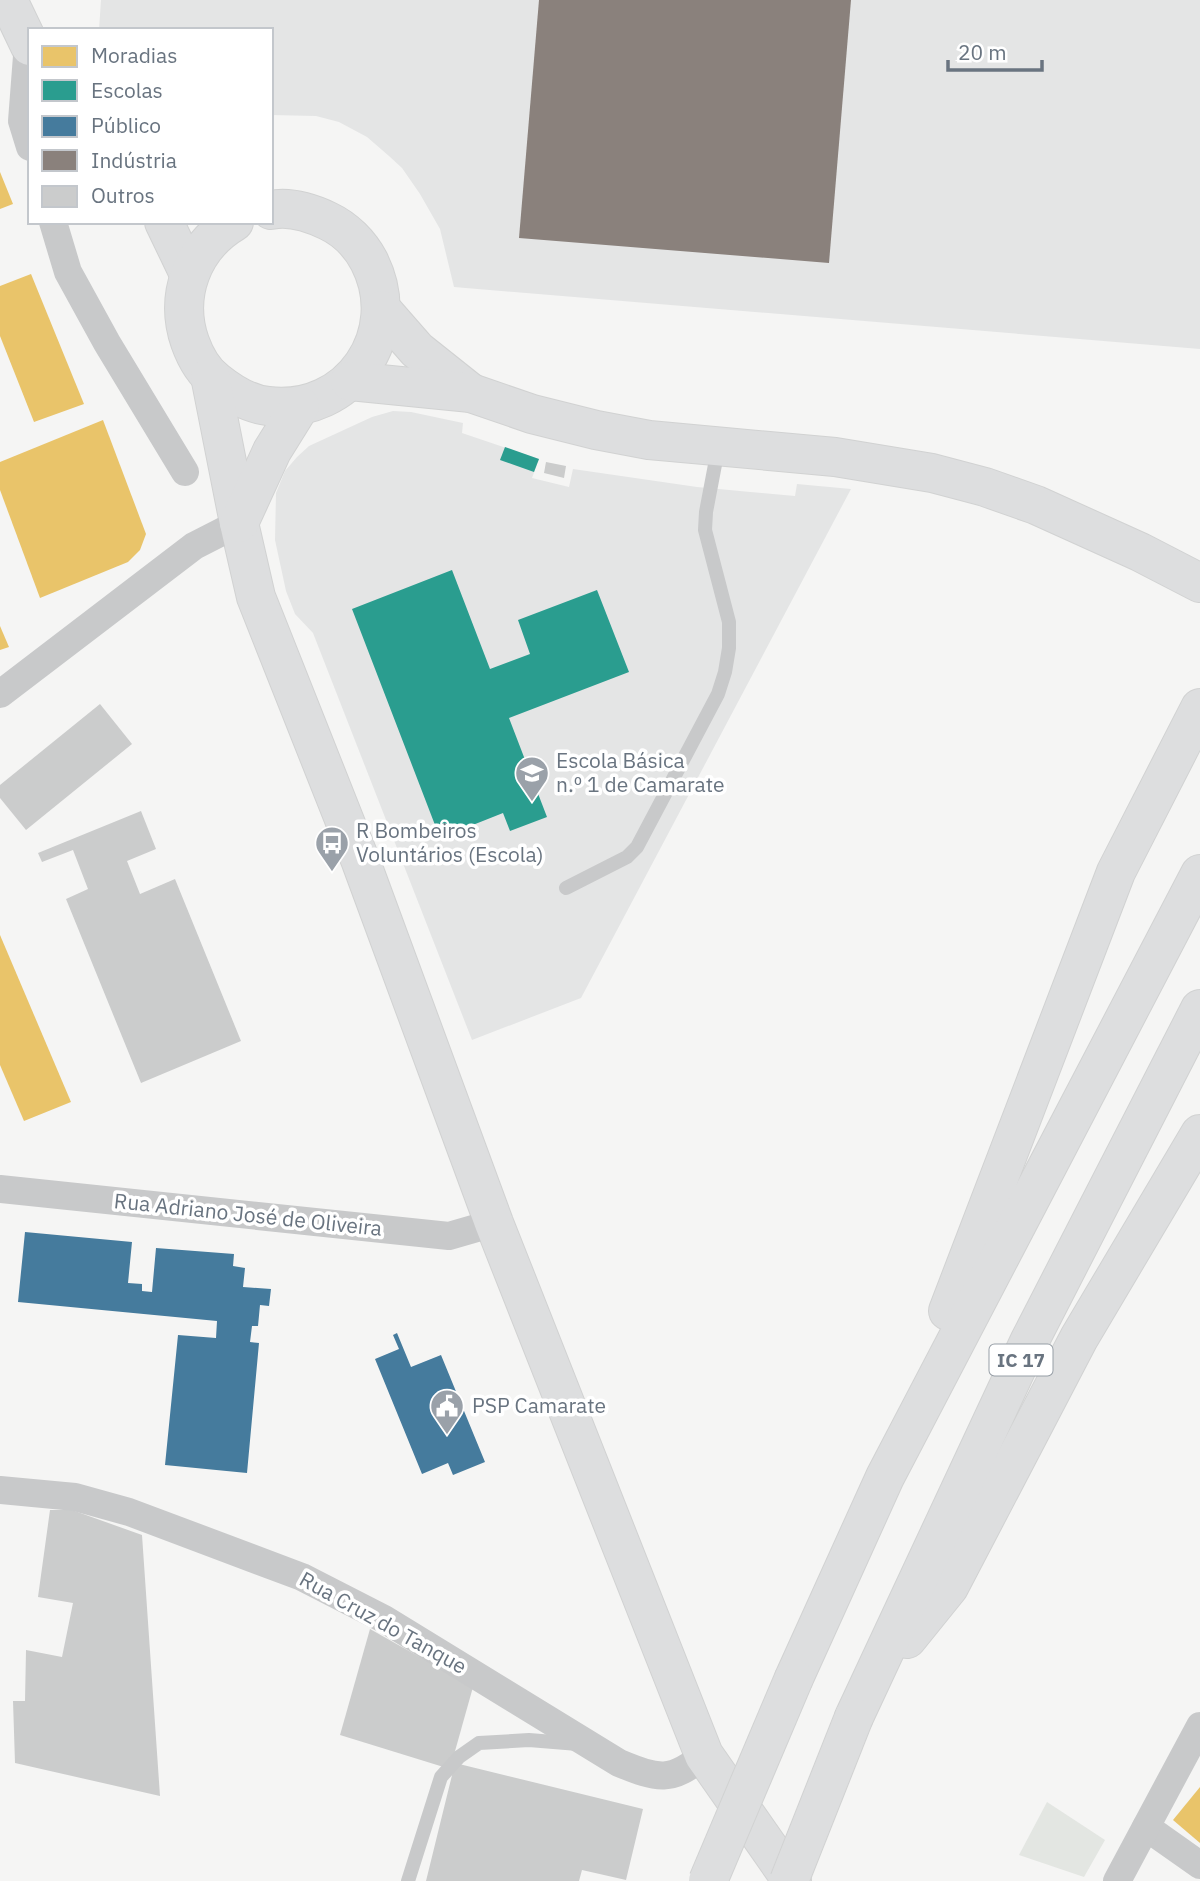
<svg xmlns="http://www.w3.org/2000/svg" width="1200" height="1881" font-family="'IBM Plex Sans',sans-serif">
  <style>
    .built { fill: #e4e5e5 }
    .green { fill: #e3e6e2 }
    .homes { fill: #e9c46a }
    .schools { fill: #2a9d8f }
    .public { fill: #457b9d }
    .industry { fill: #8a817c }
    .building { fill: #cbcccc }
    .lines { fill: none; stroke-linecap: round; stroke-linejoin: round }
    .secondary-casing { stroke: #d1d2d2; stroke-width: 40 }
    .highway-casing { stroke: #d1d2d2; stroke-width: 40 }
    .lane { stroke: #c8c9ca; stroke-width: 14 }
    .street { stroke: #c8c9ca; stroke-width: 28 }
    .secondary { stroke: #dddedf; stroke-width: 38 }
    .highway { stroke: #dddedf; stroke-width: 38 }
    .highway-bridge-casing { stroke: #d1d2d2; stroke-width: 40; stroke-linecap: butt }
    .highway-bridge { stroke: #dddedf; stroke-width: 38 }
    .labels { text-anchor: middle; stroke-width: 7; stroke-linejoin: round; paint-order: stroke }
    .shield { fill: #fff; stroke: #969ea6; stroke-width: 2 }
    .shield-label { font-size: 19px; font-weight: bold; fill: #697480 }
    .poi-label { font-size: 21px; fill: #697480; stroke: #fff; text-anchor: start }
    .street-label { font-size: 21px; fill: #697480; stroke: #fff }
  </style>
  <rect width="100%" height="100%" fill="#f5f5f4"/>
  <g class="built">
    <polygon points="101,0 1200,0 1200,349 454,287 440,229 420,194 402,168 389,156 367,137 339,122 316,116 271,115 271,30 99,30"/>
    <polygon points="393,411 411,412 463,423 462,433 539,459 532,478 569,487 573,469 697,487 795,496 797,484 851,489 581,998 472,1040 313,633 295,614 286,591 275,540 276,493 285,471 297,457 309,446 372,417"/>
  </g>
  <polygon class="green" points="1047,1802 1105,1840 1084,1877 1019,1855"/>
  <g class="homes">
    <polygon points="0,172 13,204 0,209"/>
    <polygon points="31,274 84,404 34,422 0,336 0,286"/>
    <polygon points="103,420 146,534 140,550 128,562 40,598 0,490 0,462"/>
    <polygon points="0,626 9,647 0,650"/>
    <polygon points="0,935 71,1102 24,1121 0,1065"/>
    <polygon points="1200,1787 1200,1843 1173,1820"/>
  </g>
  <g class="schools">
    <polygon points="505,447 539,459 534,472 500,460"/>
    <polygon points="452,570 490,669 530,654 518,620 597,590 629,672 509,718 547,817 510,831 503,813 440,838 352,609"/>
  </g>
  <g class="public">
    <polygon points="25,1232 132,1242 128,1283 142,1284 142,1291 152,1292 156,1248 234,1254 233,1266 245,1268 243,1287 271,1289 269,1306 260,1305 258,1326 252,1326 250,1342 259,1343 247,1473 165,1465 178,1335 216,1338 217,1321 18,1302"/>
    <polygon points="397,1333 411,1367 441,1355 485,1462 453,1475 448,1463 422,1474 375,1359 399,1349 393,1335"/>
  </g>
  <polygon class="industry" points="539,0 851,0 829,263 519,238"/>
  <g class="building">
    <polygon points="546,462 566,466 564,478 544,473"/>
    <polygon points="100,704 132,744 26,830 0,798 0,785"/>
    <polygon points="141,811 156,849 127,861 140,894 175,879 241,1041 141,1083 66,899 88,889 73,850 42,862 38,853"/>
    <polygon points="50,1510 72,1510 142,1535 160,1796 15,1763 13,1701 25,1701 26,1650 62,1657 73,1603 38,1597"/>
    <polygon points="370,1629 473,1687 450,1769 340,1735"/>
    <polygon points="455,1763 643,1809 626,1880 582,1870 579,1881 426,1881"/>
  </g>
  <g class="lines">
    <g class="secondary-casing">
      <g id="secondary">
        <polyline points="8,0 30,46"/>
        <polyline points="164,222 189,274"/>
        <path d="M 234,222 C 192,247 174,296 190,342 C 195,356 204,372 216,381 C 231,393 248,404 268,406 C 350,416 406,333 369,261 C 360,244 345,229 328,221 C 311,213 290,206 271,210"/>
        <polyline points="382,310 417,350 471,393"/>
        <polyline points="210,376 239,523 256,597 361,862 494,1223 704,1755 792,1881"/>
        <polyline points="350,381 471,393 532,414 596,430 649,440 835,457 932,473 985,487 1036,505 1140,552 1200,583"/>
        <polyline points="239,523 272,451 300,406"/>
      </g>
    </g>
    <g class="highway-casing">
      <g id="highway">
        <polyline points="948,1311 1116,872 1200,708"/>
        <polyline points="907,1639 949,1587 1079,1338 1200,1134"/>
        <polyline points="794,1678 885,1477 1200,874"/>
        <polyline points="854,1717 1029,1342 1200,1009"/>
      </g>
    </g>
    <g class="lane">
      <polyline points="566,888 627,857 637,847 718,694 725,672 729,648 729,622 705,530 706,512 718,449"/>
      <polyline points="408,1881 441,1777 459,1757 479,1743 529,1740 578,1744"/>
    </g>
    <g class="street">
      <polyline points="28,43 22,121 30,147"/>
      <polyline points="53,222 68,272 107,343 185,472"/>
      <polyline points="0,694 194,546 239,523"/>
      <polyline points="0,1189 449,1236 494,1223"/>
      <path d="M 0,1490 L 75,1497 L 129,1512 L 302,1577 L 384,1619 L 619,1763 C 658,1779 671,1783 704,1755"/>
      <polyline points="1146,1827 1200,1865"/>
      <polyline points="1117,1881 1200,1726"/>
    </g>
    <use href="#secondary" class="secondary"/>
    <use href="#highway" class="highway"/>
    <g class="highway-bridge-casing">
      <g id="highway-bridge">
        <polyline points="708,1881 794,1678"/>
        <polyline points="789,1881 854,1717"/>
      </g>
    </g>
    <use href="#highway-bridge" class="highway-bridge"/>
  </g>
  <defs>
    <g id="school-pin" transform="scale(1.75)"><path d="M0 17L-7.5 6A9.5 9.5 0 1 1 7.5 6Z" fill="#9aa1a9" stroke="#fff"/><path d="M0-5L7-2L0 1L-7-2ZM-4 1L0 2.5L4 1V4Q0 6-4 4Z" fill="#fff"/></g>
    <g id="bus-pin" transform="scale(1.75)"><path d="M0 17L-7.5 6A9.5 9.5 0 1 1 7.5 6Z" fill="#9aa1a9" stroke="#fff"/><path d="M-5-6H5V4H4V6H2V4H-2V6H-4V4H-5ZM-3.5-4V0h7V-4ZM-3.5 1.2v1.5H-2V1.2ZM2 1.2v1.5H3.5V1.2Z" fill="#fff"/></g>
    <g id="civic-pin" transform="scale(1.75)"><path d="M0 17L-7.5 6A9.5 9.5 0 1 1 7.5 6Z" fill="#9aa1a9" stroke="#fff"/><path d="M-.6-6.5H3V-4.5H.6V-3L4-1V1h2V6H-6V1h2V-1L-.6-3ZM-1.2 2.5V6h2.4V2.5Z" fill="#fff"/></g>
  </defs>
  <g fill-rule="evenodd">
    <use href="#school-pin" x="532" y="773"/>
    <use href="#bus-pin" x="332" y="843"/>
    <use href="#civic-pin" x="447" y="1406"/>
  </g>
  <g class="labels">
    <rect class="shield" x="989.5" y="1344.5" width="63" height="31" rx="5"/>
    <g class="shield-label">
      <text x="1021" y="1367">IC 17</text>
    </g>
    <g class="poi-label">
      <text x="556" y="768">Escola Básica<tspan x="556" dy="24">n.º 1 de Camarate</tspan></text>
      <text x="356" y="838">R Bombeiros<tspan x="356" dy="24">Voluntários (Escola)</tspan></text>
      <text x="472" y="1413">PSP Camarate</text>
    </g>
    <g class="street-label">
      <text transform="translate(248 1215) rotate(6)" y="7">Rua Adriano José de Oliveira</text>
      <text transform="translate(383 1623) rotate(29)" y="7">Rua Cruz do Tanque</text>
    </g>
  </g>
  <rect x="28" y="28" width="245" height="196" fill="#ffffff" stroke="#c3c7cc" stroke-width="2"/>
  <rect x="42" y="46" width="35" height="21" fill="#e9c46a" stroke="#c3c7cc" stroke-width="2"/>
  <text x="91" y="63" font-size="21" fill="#697480">Moradias</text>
  <rect x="42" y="80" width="35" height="21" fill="#2a9d8f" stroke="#c3c7cc" stroke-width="2"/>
  <text x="91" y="98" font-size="21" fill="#697480">Escolas</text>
  <rect x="42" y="116" width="35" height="21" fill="#457b9d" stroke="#c3c7cc" stroke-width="2"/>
  <text x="91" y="133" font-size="21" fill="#697480">Público</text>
  <rect x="42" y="150" width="35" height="21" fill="#8a817c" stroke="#c3c7cc" stroke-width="2"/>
  <text x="91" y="168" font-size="21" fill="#697480">Indústria</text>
  <rect x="42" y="186" width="35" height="21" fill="#cbcccc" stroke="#c3c7cc" stroke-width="2"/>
  <text x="91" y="203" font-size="21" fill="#697480">Outros</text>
  <path d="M948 60v10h94v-10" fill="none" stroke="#697480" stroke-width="3.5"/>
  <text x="958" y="60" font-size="21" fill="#697480" stroke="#ffffff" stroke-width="5" paint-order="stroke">20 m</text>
</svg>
